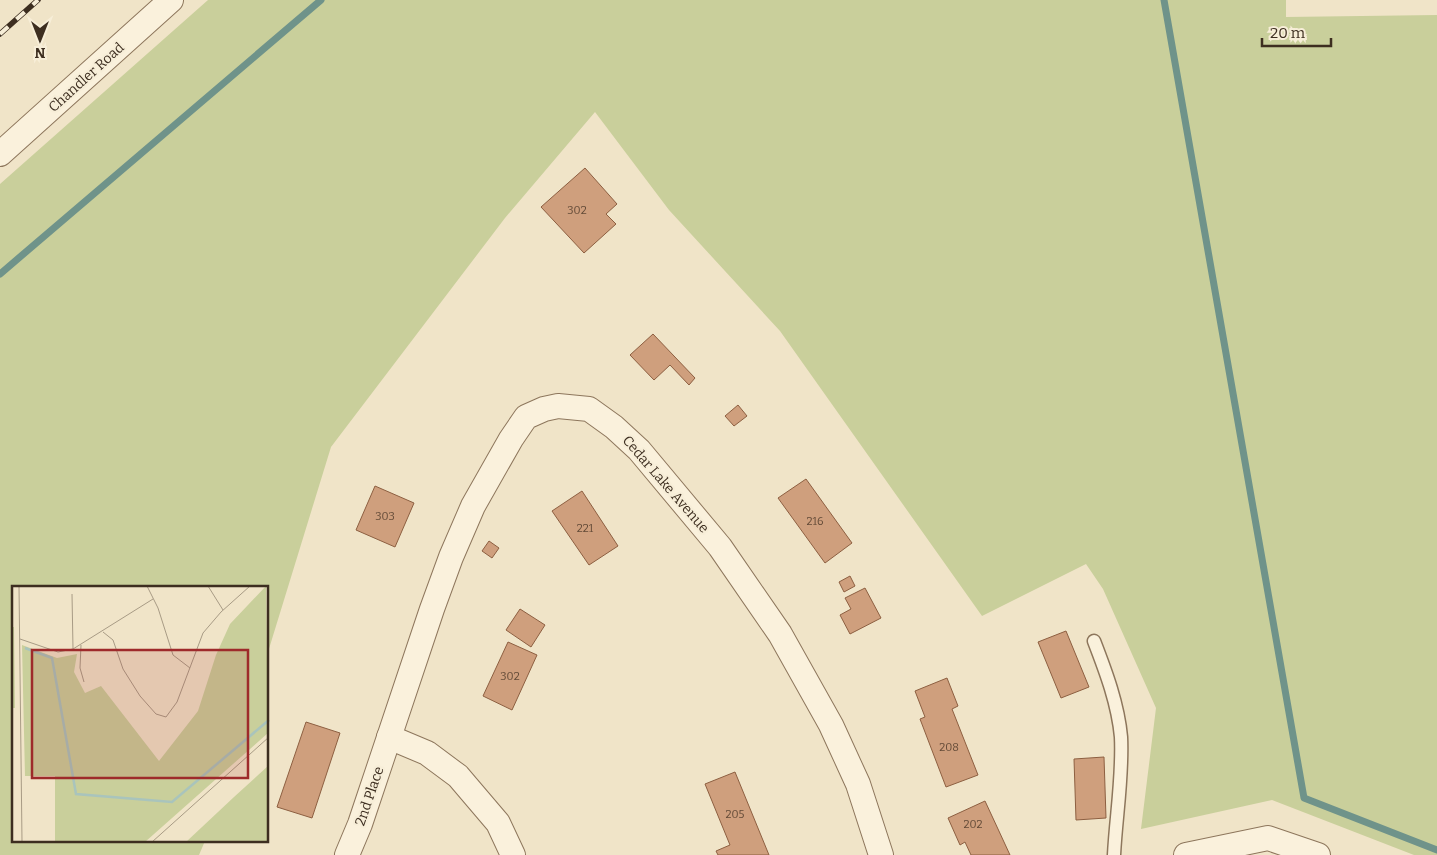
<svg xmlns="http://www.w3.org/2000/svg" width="1437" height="855" font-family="Bitter,serif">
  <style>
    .green { fill: #c9cf9b }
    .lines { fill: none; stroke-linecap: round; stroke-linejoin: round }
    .stream { stroke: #6f938a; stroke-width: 7 }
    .building { fill: #cf9f7d; stroke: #8d5f41 }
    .service-casing { stroke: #8d765c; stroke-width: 15 }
    .minor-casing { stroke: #8d765c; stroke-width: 26 }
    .service { stroke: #faf1dc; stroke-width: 12 }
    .minor { stroke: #faf1dc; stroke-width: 24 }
    .rail-casing { stroke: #3d2e20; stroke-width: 5.5 }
    .rail { stroke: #f7eed8; stroke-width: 4; stroke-dasharray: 11; stroke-linecap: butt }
    .labels { text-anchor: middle; stroke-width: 4.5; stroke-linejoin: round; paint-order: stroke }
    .number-label { font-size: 11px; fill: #624a37 }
    .street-label { font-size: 14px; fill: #3d2e20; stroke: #f7eed8 }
    .inset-river { fill: none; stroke: #a9c4bc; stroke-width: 2.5 }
    .inset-road { fill: none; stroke: #a89b85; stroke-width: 1 }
    .view { fill: #9e2a2b; fill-opacity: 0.15; stroke: #9e2a2b; stroke-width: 2.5 }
    .inset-edge { fill: none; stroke: #3d2e20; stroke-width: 2.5 }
  </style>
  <rect width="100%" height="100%" fill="#f0e4c8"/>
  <polygon class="green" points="208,0 1286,0 1286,17 1437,15 1437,855 1414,855 1272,800 1141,829 1156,708 1103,589 1086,564 982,616 780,331 669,210 595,112 505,218 331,447 268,652 268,588 14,588 14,841 205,841 199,855 0,855 0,184"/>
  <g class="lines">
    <g class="stream">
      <polyline points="1164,0 1304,798 1437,850"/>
      <polyline points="0,274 321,0"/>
    </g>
  </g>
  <g class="building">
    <polygon points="585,168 617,204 606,214 616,224 584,253 541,207"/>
    <polygon points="653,334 695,378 689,385 670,365 654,380 630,355"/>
    <polygon points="738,405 747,416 734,426 725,416"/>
    <polygon points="806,479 852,543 825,563 778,498"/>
    <polygon points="375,486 414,503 395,547 356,530"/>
    <polygon points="582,491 618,546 589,565 552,511"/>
    <polygon points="489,541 499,548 492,558 482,551"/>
    <polygon points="850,576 855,586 844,592 839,582"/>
    <polygon points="865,588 881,618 850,634 840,615 851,609 845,598"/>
    <polygon points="520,609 545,625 531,647 506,630"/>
    <polygon points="1066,631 1089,687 1061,698 1038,642"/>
    <polygon points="508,642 537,655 512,710 483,696"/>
    <polygon points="947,678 958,706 952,709 978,775 946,787 920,719 925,717 915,691"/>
    <polygon points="306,722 340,733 312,818 277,807"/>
    <polygon points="1104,757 1106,818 1076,820 1074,759"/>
    <polygon points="735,772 769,855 718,855 716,851 730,845 705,784"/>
    <polygon points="985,801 998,829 1010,855 971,855 965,842 960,845 948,818"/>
  </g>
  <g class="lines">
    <g class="service-casing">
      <path id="service" d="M 1094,641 C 1106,672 1118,704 1121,737 C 1123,776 1116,816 1114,855"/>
    </g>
    <g class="minor-casing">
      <g id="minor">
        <polyline points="0,154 171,0"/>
        <polyline points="389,737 427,753 458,776 498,823 513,855"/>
        <polyline points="347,855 360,824 432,609 451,557 473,506 511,439 526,417 544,409 558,406 589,409 614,427 639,450 720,547 780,634 831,725 858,784 881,855"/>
        <polyline points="1186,855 1268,838 1318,855"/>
      </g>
    </g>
    <use href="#service" class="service"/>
    <use href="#minor" class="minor"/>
    <g class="rail-casing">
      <polyline id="rail" points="0,34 38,0"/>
    </g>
    <use href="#rail" class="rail"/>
  </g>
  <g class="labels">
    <g class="number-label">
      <text x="577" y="214">302</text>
      <text x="385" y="520">303</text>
      <text x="815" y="525">216</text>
      <text x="585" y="532">221</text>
      <text x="510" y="680">302</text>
      <text x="949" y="751">208</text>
      <text x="735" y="818">205</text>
      <text x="973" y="828">202</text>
    </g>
    <g class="street-label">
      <text transform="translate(86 77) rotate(-42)" y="5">Chandler Road</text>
      <text transform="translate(666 484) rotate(49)" y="5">Cedar Lake Avenue</text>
      <text transform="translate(369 796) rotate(-71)" y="5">2nd Place</text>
    </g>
  </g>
  <g transform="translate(12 586)">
    <rect width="256" height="256" fill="#f0e4c8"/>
    <path d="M 254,0 L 256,147 L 133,256 L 43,256 L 43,190 L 13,190 L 10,59 L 45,72 L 65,68 L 62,86 L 73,107 L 89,100 L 147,175 L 186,125 L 204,69 L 218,38 ZM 0,41 L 2,41 L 3,122 L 0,122 ZM 256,180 L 256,256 L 174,256 L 222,211 Z" fill="#c9cf9b"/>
    <path class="inset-river" d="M 13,62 L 40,72 L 64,208 L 160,216 L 257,134"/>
    <path class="inset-road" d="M 7,0 L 10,256M 135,0 L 146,22 L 161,69 L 178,82M 196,0 L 211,24M 60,8 L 61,63M 91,46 L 101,54 L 111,83 L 128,110 L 144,128 L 154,131 L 165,116 L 191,47 L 209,26 L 238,0M 8,53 L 46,66 L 61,63 L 141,13M 69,59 L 68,82 L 72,96M 140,256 L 257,151"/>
    <path class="view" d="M 20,64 L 236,64 L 236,192 L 20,192 Z"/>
    <rect width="256" height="256" class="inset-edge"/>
  </g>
  <g transform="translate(40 40) rotate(180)" stroke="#f7eed8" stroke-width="4" paint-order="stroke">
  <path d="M0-4L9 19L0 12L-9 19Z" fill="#3d2e20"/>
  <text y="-8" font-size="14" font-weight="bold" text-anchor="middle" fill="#3d2e20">N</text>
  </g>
  <path d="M1262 38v8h69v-8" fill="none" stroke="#3d2e20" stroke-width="2.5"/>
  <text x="1270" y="38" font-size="15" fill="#3d2e20" stroke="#f7eed8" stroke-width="4" paint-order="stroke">20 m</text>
</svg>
